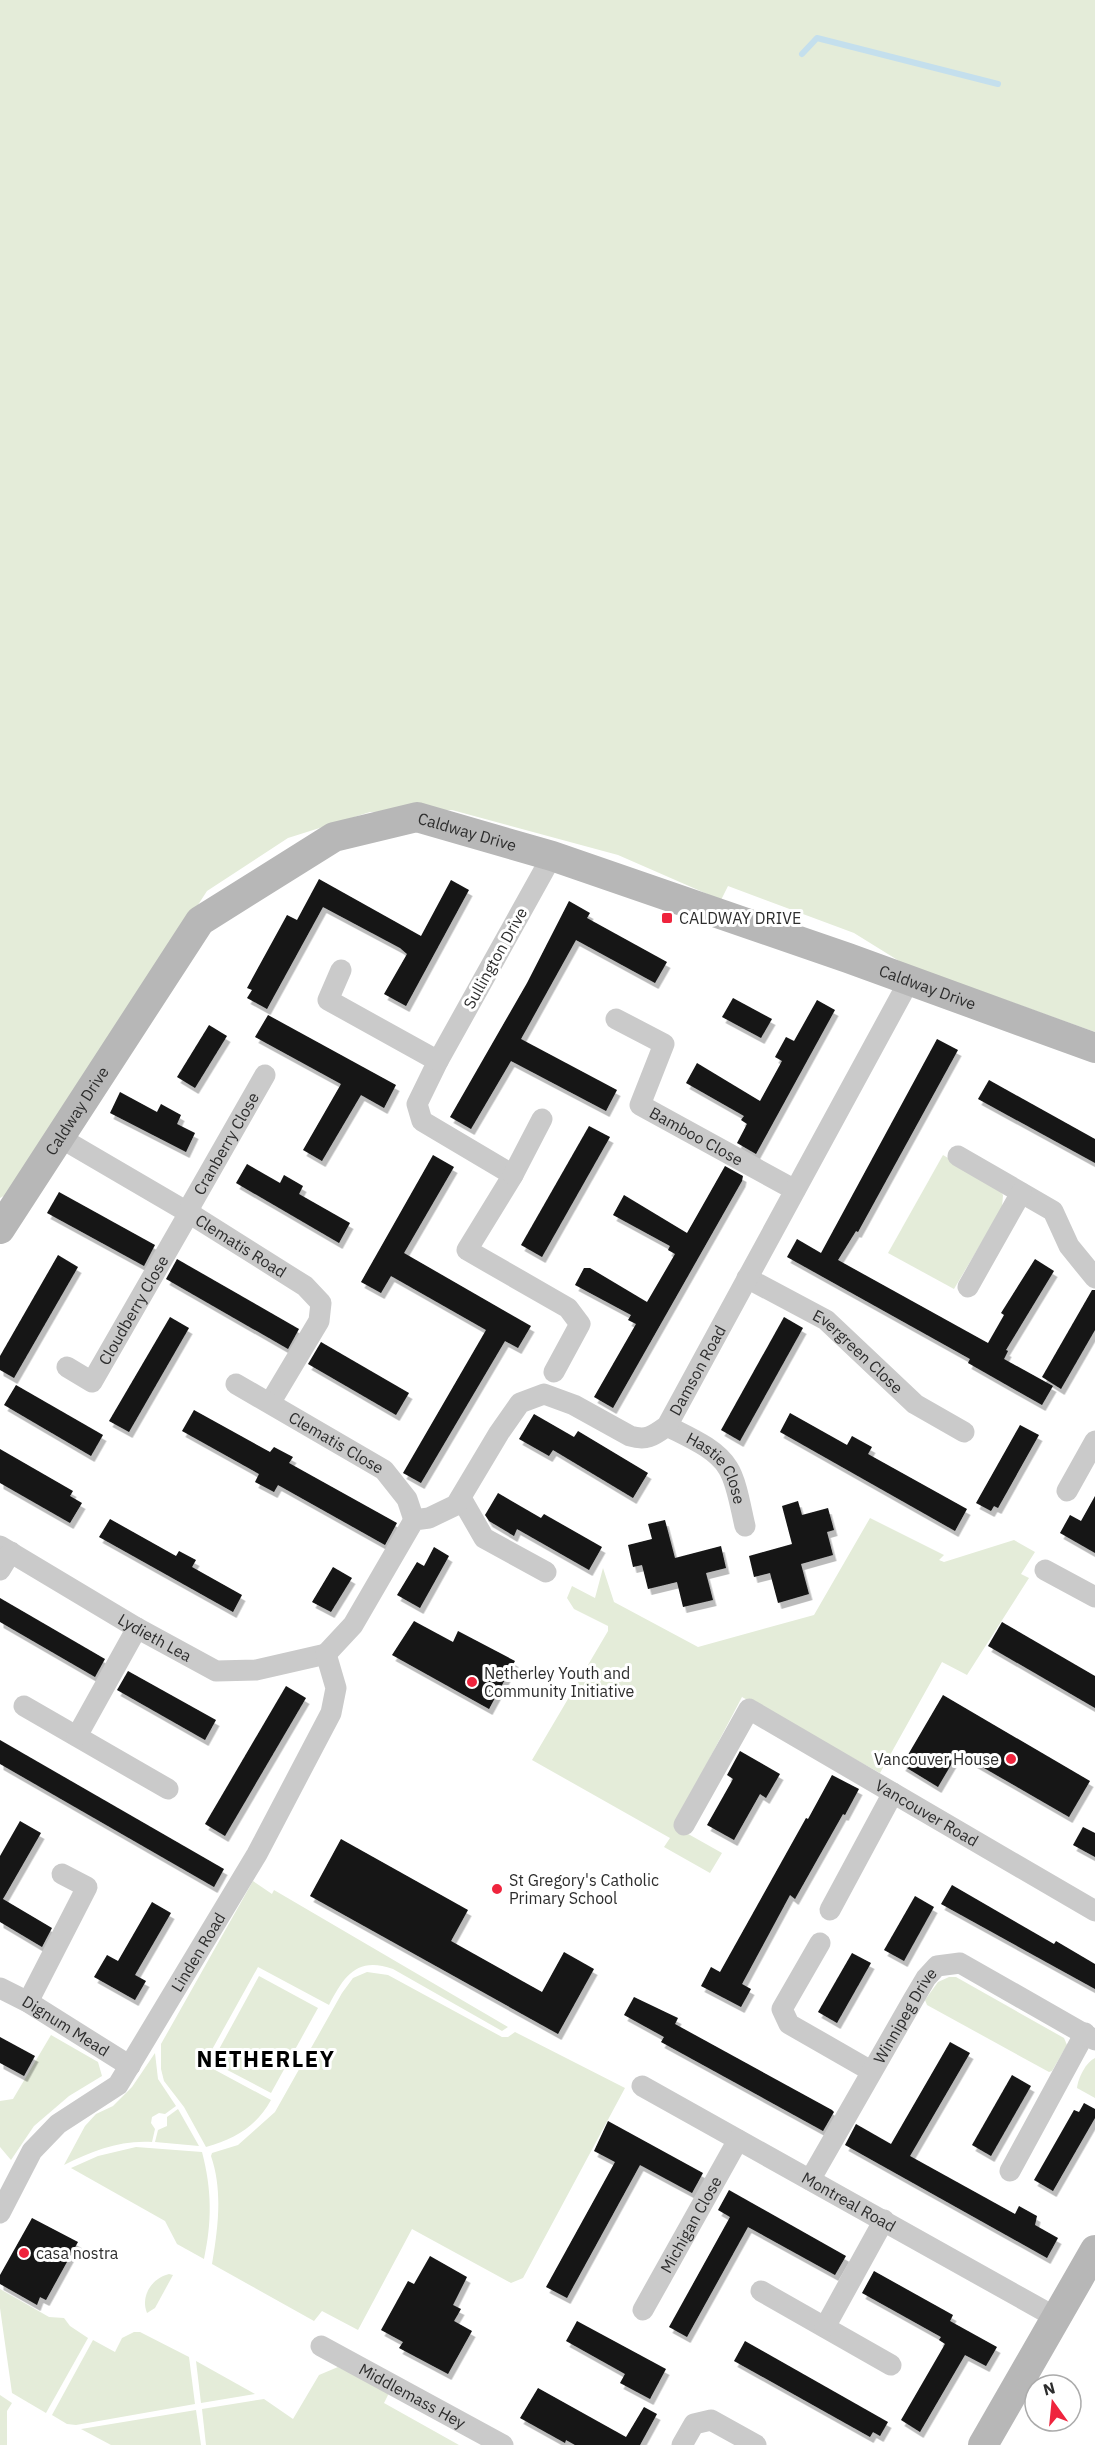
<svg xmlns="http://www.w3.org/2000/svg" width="1095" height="2445" font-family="'IBM Plex Sans',sans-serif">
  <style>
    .green { fill: #e4ecd9 }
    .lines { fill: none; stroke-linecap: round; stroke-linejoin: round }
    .stream { stroke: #c4dfed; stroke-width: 6 }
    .building { fill: #141414; filter: url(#shadow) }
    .street { stroke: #cacaca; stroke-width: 21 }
    .secondary { stroke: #b7b7b7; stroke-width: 30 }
    .poi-dot { fill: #ef243d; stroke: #fff; stroke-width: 2 }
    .labels { text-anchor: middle; stroke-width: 6; stroke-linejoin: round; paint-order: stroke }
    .street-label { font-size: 16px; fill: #2d2d2d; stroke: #fff }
    .poi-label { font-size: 16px; fill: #2d2d2d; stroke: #fff; text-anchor: start }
    .district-label { font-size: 22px; font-weight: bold; letter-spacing: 1.5px; fill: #000; stroke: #fff }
  </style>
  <defs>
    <filter id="shadow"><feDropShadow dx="3.5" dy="6" stdDeviation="0" flood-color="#0004"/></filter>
  </defs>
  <rect width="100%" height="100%" fill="#fff"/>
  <g class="green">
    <polygon points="0,0 1095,0 1095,1032 904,964 854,933 728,886 721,900 618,855 452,810 370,812 288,838 207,891 11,1192 0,1198"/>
    <polygon points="943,1155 998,1188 1003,1195 1002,1208 954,1289 888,1253"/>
    <polygon points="870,1518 944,1555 939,1560 944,1562 1014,1540 1035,1552 1021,1574 1029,1578 967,1675 942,1662 880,1773 742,1697 674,1826 722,1853 710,1873 664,1847 670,1838 532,1760 608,1631 608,1626 574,1609 567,1598 572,1586 595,1598 603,1568 614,1602 698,1647 814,1615"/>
    <path d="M 253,1881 L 272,1894 L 274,1890 L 508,2027 L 502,2031 L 393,1969 C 357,1956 344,1976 329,2005 L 258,1967 L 204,2064 L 271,2100 C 256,2127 235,2139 206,2147 L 184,2107 L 164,2081 L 161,2069 L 161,2044 Z"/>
    <path d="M 367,1972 L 388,1975 L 502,2037 L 508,2037 L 515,2032 L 625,2088 L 523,2278 L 511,2283 L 412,2229 L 358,2330 L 322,2311 L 314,2321 L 212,2264 C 218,2228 223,2191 211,2156 L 212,2153 L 238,2145 L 275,2112 L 342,1993 L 353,1978 Z"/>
    <polygon points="259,1976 318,2008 271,2093 212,2062"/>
    <polygon points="949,1977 956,1977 1064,2038 1067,2045 1052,2071 1049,2072 927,2005 925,2000 938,1982"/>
    <polygon points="51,2035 98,2062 102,2076 69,2096 34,2126 11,2160 0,2147 0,2101 13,2099"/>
    <path d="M 155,2053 L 158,2079 L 176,2106 L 165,2114 L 159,2113 L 152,2117 L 151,2123 L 155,2129 L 152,2142 C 120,2140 92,2151 64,2165 L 85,2126 L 96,2114 L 113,2106 L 132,2087 Z"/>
    <path d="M 1095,2058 L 1095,2098 L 1077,2088 C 1078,2078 1086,2062 1095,2058 Z"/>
    <polygon points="178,2109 199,2146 155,2142 158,2130 167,2126 167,2117"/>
    <path d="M 136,2147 L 202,2152 C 212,2190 212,2222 204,2259 L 177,2244 L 165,2221 L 71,2168 L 98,2156 Z"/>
    <path d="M 169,2274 L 173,2275 L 155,2308 L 147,2313 C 140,2296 152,2278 169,2274 Z"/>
    <polygon points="0,2289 49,2317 64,2318 70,2326 88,2338 46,2413 12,2393 0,2308"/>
    <polygon points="134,2332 140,2332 189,2357 195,2404 76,2425 67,2424 52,2415 93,2340 115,2352 122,2338"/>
    <polygon points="196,2361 255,2394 201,2403"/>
    <polygon points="338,2367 390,2391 384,2403 459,2445 206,2445 202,2409 264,2399 293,2419 319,2375"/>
    <polygon points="0,2395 12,2403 7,2411 7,2445 0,2445"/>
    <polygon points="196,2410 201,2445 111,2445 81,2429"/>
  </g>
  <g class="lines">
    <polyline class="stream" points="802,54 817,38 998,84"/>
  </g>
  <g class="building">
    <polygon points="319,879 421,936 451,880 469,890 406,1006 384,994 407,954 400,948 323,907 267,1009 247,998 252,990 247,988 287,915 297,920"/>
    <polygon points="569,901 590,913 587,918 667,962 655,983 576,940 521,1039 617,1090 606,1111 511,1061 471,1129 450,1117 527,983"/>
    <polygon points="733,998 772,1019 761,1038 722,1017"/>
    <polygon points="817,1000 835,1010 756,1154 737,1143 747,1124 741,1120 744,1116 686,1083 697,1063 760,1101 782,1061 775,1057 786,1037 794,1041"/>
    <polygon points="268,1015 396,1085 384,1108 361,1095 322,1161 303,1150 341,1084 255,1037"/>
    <polygon points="209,1025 227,1036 195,1088 177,1077"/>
    <polygon points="937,1039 958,1050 858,1232 856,1231 838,1260 988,1343 1004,1315 1001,1313 1035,1259 1054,1271 1006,1350 1008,1351 1004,1359 1053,1386 1042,1405 968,1363 970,1359 787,1257 797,1239 821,1253"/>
    <polygon points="989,1080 1095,1139 1095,1163 978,1099"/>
    <polygon points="120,1092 157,1112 161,1104 181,1115 177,1124 195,1133 186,1152 110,1113"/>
    <polygon points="589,1126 610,1137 542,1257 521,1245"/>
    <polygon points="433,1155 454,1167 404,1253 531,1326 518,1348 505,1341 421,1483 403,1473 486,1330 391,1276 381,1293 361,1282"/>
    <polygon points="247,1164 280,1183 284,1175 303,1186 299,1194 350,1223 339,1243 236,1183"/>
    <polygon points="725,1166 743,1176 742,1181 613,1408 594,1397 636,1324 628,1320 631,1315 575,1285 584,1268 590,1268 647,1302 675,1254 668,1250 670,1246 613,1215 624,1195 687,1233"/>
    <polygon points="59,1192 155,1245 144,1266 47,1213"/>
    <polygon points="58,1255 78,1267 14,1378 0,1370 0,1356"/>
    <polygon points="177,1259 299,1329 288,1349 166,1279"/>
    <polygon points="1092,1290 1095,1290 1095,1330 1061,1389 1042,1377"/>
    <polygon points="170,1317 189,1328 129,1432 109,1421"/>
    <polygon points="784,1317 803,1328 740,1441 721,1430"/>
    <polygon points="321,1342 409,1393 396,1415 308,1364"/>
    <polygon points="16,1385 103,1435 91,1456 4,1405"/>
    <polygon points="194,1410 270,1452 274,1447 293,1457 289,1463 397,1523 385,1545 278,1485 274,1492 255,1482 259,1474 182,1431"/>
    <polygon points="790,1413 847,1445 852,1436 872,1447 868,1454 967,1509 955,1531 780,1432"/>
    <polygon points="534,1414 574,1437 578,1431 648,1473 633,1498 553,1450 549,1456 519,1439"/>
    <polygon points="1020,1425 1039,1435 998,1508 994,1506 991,1511 976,1503"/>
    <polygon points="0,1449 73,1491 70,1496 82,1503 70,1523 0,1483"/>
    <polygon points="498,1493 541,1518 544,1514 602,1547 589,1570 517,1529 514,1536 489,1521 485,1515"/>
    <polygon points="1095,1496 1095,1553 1060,1533 1070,1515 1081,1521"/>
    <polygon points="798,1501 802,1515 828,1508 834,1530 827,1532 833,1555 801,1564 809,1594 778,1603 770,1573 754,1577 749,1556 792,1544 782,1506"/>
    <polygon points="110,1519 176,1556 179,1551 196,1560 192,1567 242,1595 233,1612 99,1537"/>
    <polygon points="665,1520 675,1558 721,1546 726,1568 706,1573 713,1600 683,1607 677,1582 648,1589 642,1565 633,1567 628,1545 652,1539 648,1524"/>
    <polygon points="434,1547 449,1556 420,1608 397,1595 417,1562 424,1566"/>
    <polygon points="333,1567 352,1578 331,1612 312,1602"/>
    <polygon points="0,1598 105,1659 95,1677 0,1622"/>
    <polygon points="414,1621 453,1642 458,1631 515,1661 489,1709 392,1655"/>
    <polygon points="1002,1622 1095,1676 1095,1708 988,1646"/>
    <polygon points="128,1671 216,1720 205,1740 117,1690"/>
    <polygon points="286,1686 306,1698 225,1836 205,1824"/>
    <polygon points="943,1695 1090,1781 1069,1817 958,1753 938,1787 902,1765"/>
    <polygon points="0,1740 224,1869 214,1887 0,1764"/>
    <polygon points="740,1751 780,1774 766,1798 760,1794 734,1840 707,1825 733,1779 727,1775"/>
    <polygon points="832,1775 859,1789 845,1815 843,1814 795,1899 790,1895 742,1984 751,1989 741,2007 701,1986 711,1967 720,1972 806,1818 808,1819"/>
    <polygon points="20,1821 41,1833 3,1899 52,1928 42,1947 0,1922 0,1856"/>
    <polygon points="1083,1827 1095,1833 1095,1857 1073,1845"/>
    <polygon points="341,1839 468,1910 451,1941 542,1992 564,1952 594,1969 558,2034 310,1896"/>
    <polygon points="952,1885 1054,1944 1056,1941 1095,1964 1095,1989 941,1904"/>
    <polygon points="915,1896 934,1907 904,1961 884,1950"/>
    <polygon points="152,1902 171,1913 135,1975 146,1981 135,2000 94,1977 107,1955 118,1961"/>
    <polygon points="852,1953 871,1963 837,2023 818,2012"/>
    <polygon points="634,1997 678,2018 675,2024 832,2110 834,2112 823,2131 661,2042 664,2037 624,2015"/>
    <polygon points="0,2037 35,2056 24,2076 0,2063"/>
    <polygon points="950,2042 970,2053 910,2156 1015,2214 1019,2206 1037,2216 1035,2225 1058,2238 1047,2258 845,2145 856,2124 891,2144"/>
    <polygon points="1012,2075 1031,2086 991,2156 972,2145"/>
    <polygon points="1084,2103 1095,2109 1095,2118 1053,2191 1034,2180 1074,2110 1079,2112"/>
    <polygon points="608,2121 703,2173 692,2193 640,2165 567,2298 546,2287 615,2162 594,2151"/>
    <polygon points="729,2190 846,2256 835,2275 748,2227 687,2337 669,2327 730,2217 718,2210"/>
    <polygon points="32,2218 78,2242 46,2300 40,2297 37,2305 0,2284 0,2275"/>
    <polygon points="430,2256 467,2277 453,2305 461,2309 454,2321 472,2331 448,2374 399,2348 403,2342 381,2330 408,2281 414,2284"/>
    <polygon points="874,2271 953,2315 950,2321 997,2347 986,2366 965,2355 920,2432 901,2420 945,2344 939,2340 941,2337 862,2293"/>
    <polygon points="577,2321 666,2369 650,2399 620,2383 625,2374 566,2341"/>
    <polygon points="745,2341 888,2422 880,2436 873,2432 870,2437 734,2361"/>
    <polygon points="538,2388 626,2437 644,2407 657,2414 640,2445 575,2445 566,2440 565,2443 520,2418"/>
  </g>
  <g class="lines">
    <g class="street">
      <polyline points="552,856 438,1061 417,1104 422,1121 513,1175 467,1250 568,1308 580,1324 554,1372"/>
      <polyline points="341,970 328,1000 438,1061"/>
      <path id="s1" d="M 616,1019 L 664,1044 L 640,1105 L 795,1190"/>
      <path id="s2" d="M 59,1137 L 189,1213 L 305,1286 L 321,1303 L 319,1321 L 270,1403"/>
      <polyline points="958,1156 1053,1211 1069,1246 1095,1278"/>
      <polyline points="513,1175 542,1119"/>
      <path id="s3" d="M 747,1278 L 826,1320 L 915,1404 L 964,1432"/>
      <polyline points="968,1287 1021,1193"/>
      <path id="s4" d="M 67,1367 L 92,1382 L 189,1213 L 192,1203 L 265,1075"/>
      <path id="s5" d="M 236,1384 L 384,1470 L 407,1499 L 414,1520"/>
      <path id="s6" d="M 667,1426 C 688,1437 716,1448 728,1468 C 737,1482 741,1510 745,1526"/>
      <polyline points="1067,1491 1095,1441"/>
      <polyline points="461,1498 484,1538 546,1572"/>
      <path id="s7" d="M 0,1546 L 137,1628 L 216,1671 L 256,1670 L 326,1654"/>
      <polyline points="0,1570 11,1552"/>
      <polyline points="1045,1570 1095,1597"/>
      <path id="s8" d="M 326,1654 L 353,1625 L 414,1520 L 429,1518 L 456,1505 L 499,1433 L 520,1403 L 544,1394 L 574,1405 L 630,1436 C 647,1441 653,1436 667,1426 L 909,981"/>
      <polyline points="24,1706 168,1789"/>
      <polyline points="77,1736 137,1628"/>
      <path id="s9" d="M 684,1825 L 749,1709 L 1095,1911"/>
      <polyline points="830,1910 893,1793"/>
      <polyline points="820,1943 782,2009 789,2024 871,2071"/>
      <path id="s10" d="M 0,1988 L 28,2002 L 130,2066"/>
      <polyline points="28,2002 87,1887 62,1874"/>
      <path id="s11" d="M 642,2086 L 1055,2317"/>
      <polyline points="1010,2171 1085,2033"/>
      <path id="s12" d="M 810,2180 L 913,2000 L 926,1978 L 937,1966 L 960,1963 L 1095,2040"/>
      <path id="s13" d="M 0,2213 L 32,2151 L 58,2124 L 118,2085 L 257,1854 L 331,1713 L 336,1688 L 326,1654"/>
      <polyline points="761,2291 891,2365"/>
      <path id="s14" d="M 643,2310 L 738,2140"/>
      <polyline points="825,2327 884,2220"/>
      <path id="s15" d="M 321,2346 L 503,2445"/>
      <polyline points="682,2445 694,2424 711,2420 756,2445"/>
    </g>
    <g class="secondary">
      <path id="s16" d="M 0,1229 L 200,921 L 334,837 L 417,817 L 552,856 L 848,958 L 1095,1048"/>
      <polyline points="983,2445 1095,2250"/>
    </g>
  </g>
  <g class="poi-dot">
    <rect x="661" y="912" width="12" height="12" rx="3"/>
    <circle cx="472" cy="1682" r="6"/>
    <circle cx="1011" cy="1759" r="6"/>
    <circle cx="497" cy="1889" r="6"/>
    <circle cx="24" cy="2253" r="6"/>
  </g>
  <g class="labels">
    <g class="street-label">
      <text dy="6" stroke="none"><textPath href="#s16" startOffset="663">Caldway Drive</textPath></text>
      <text transform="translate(495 958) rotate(-61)" y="6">Sullington Drive</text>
      <text dy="6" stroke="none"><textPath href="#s16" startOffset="1149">Caldway Drive</textPath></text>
      <text dy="6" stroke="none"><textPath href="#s16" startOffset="141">Caldway Drive</textPath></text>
      <text dy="6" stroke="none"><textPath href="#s1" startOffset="184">Bamboo Close</textPath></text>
      <text dy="6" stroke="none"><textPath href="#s4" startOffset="303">Cranberry Close</textPath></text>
      <text dy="6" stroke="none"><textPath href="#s2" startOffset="212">Clematis Road</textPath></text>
      <text dy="6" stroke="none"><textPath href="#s4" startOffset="112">Cloudberry Close</textPath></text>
      <text dy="6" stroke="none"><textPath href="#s3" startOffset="134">Evergreen Close</textPath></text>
      <text dy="6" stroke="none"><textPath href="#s8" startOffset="552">Damson Road</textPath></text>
      <text dy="6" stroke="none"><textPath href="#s5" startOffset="116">Clematis Close</textPath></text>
      <text dy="6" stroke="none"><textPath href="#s6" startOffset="68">Hastie Close</textPath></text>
      <text dy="6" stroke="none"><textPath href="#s7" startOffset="180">Lydieth Lea</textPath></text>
      <text dy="6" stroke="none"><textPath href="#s9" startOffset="339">Vancouver Road</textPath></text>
      <text dy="6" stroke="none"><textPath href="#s13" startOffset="334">Linden Road</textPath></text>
      <text dy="6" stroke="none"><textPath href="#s12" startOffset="190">Winnipeg Drive</textPath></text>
      <text dy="6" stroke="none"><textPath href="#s10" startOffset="76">Dignum Mead</textPath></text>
      <text dy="6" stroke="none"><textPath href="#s11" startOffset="237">Montreal Road</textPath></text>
      <text dy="6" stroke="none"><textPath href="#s14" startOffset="98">Michigan Close</textPath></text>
      <text dy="6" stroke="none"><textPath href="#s15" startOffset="104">Middlemass Hey</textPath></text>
    </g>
    <g class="poi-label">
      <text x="679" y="924">CALDWAY DRIVE</text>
      <text x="484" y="1679">Netherley Youth and<tspan x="484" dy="18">Community Initiative</tspan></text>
      <text x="999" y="1765" text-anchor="end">Vancouver House</text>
      <text x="509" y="1886">St Gregory's Catholic<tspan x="509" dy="18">Primary School</tspan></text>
      <text x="36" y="2259">casa nostra</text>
    </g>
    <g class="district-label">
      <text x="266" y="2067">NETHERLEY</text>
    </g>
  </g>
  <g transform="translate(1053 2403) rotate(345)"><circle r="28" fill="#ffffff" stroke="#ababab" stroke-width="1.5"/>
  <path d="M0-4.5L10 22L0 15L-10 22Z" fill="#ef243d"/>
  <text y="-9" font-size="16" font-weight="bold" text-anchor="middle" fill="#2d2d2d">N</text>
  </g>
</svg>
